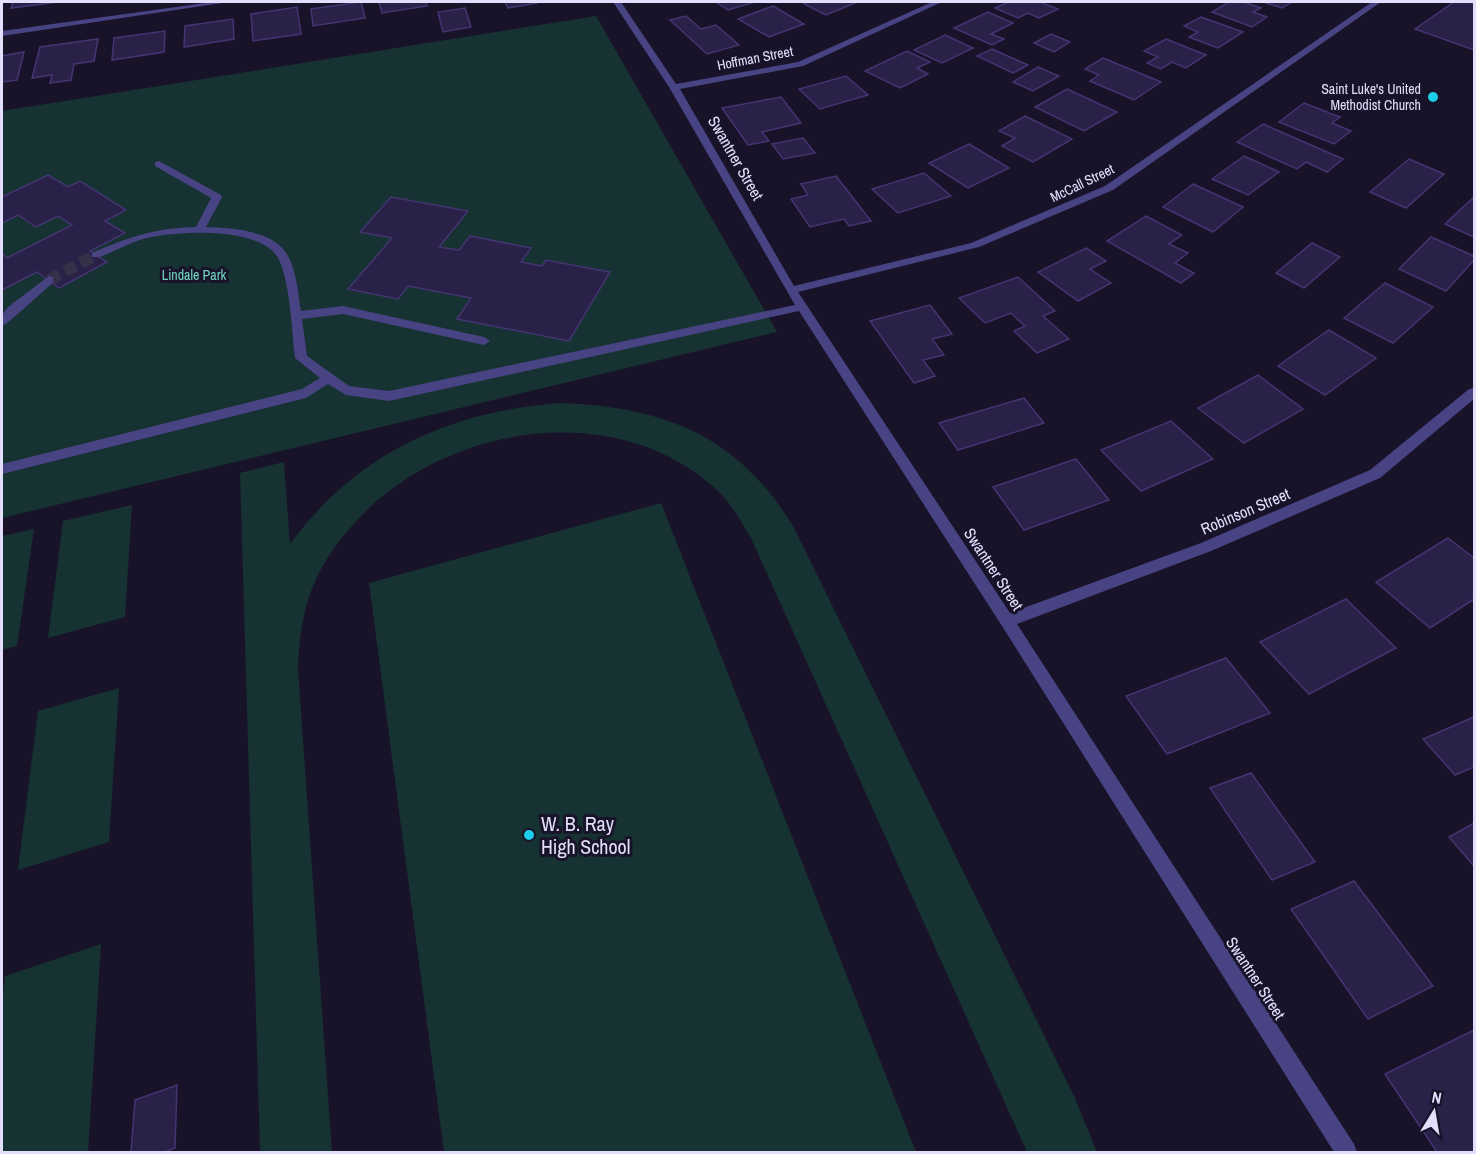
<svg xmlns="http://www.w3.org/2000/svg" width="1476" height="1154" font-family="'Archivo Narrow',sans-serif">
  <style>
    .green { fill: #173232 }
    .building { fill: #2a2148; stroke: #433572; stroke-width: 1.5 }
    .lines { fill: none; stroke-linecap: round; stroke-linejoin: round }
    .minor-tunnel { stroke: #363149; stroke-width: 12; stroke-dasharray: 12 6; stroke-linecap: butt }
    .minor { fill: #484383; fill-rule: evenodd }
    .poi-dot { fill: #1cceea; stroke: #181329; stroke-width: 2 }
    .labels { text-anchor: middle; stroke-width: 6; stroke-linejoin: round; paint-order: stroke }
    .far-street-label { font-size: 14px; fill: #e3defc; stroke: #181329 }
    .far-poi-label { font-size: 14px; fill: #e3defc; stroke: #181329; text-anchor: end }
    .far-park-label { font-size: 14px; fill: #6fd7c1; stroke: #181329 }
    .street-label { font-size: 16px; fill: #e3defc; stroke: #181329 }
    .near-poi-label { font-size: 20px; fill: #e3defc; stroke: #181329; text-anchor: start }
  </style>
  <rect width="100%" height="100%" fill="#181329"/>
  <g class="green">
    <polygon points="596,16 777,332 2,518 2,111"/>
    <path d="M 561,403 C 664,407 737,435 793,526 L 1074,1096 L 1097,1152 L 1027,1152 L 751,538 C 741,522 732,504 717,490 C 620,401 461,422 369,508 C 349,528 329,551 317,577 C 303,607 299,637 298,669 L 332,1152 L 260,1152 L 240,473 L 284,462 L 290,544 C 357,453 450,411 561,403 Z"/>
    <polygon points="661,503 916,1152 444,1152 369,583"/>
    <polygon points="132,505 125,617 48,638 63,521"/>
    <polygon points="34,529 17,646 2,650 2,536"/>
    <polygon points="119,688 109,842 18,870 38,711"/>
    <polygon points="101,944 88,1152 2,1152 2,1002 5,976"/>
  </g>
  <g class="building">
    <polygon points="13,2 59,2 11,8"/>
    <polygon points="361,2 365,18 313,26 311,9"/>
    <polygon points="379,2 426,2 427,6 382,13"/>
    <polygon points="505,2 536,2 537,3 508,8"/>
    <polygon points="716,2 755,2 728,10"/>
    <polygon points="810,2 852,2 855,3 826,15 804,4"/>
    <polygon points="1009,2 1040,2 1058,9 1039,18 1028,13 1018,18 995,8"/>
    <polygon points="1229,2 1243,2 1261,8 1253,12 1267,17 1252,27 1212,12"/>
    <polygon points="1263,2 1292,2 1282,8"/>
    <polygon points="1454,2 1474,2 1474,50 1415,29"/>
    <polygon points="773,6 804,24 769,37 738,19"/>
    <polygon points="297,7 301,34 253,41 251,14"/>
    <polygon points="465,8 471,27 443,32 438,12"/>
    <polygon points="988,12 1013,23 991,34 1004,39 992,45 954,28"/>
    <polygon points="686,16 701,29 716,25 739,45 707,54 670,20"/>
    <polygon points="1201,17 1243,32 1218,48 1189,37 1198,32 1184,26"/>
    <polygon points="233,19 234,39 184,47 185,26"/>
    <polygon points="165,31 164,52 112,60 114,38"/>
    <polygon points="1051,34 1070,42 1054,52 1034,43"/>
    <polygon points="945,35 973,48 942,63 914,50"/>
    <polygon points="98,39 94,61 74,64 71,80 50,83 52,75 32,78 40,47"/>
    <polygon points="1166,39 1206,55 1186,68 1172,62 1161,69 1147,63 1158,57 1144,51"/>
    <polygon points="992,49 1028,65 1013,73 977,56"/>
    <polygon points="907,51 930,62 917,68 928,74 900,88 865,71"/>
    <polygon points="24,52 17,80 2,82 2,56"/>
    <polygon points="1103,58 1161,82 1134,100 1090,81 1099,75 1085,69"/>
    <polygon points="1038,67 1059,76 1033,91 1013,82"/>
    <polygon points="846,76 868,95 820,109 799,89"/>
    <polygon points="1067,89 1117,112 1084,131 1035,107"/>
    <polygon points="781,97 801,123 762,132 769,141 748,145 722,108"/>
    <polygon points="1304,103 1340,117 1332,123 1351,131 1334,144 1279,122"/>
    <polygon points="1025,116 1072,139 1033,162 1002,146 1015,138 999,131"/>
    <polygon points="1263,124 1343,159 1327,172 1306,162 1297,169 1237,142"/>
    <polygon points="803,138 815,153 783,159 772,144"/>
    <polygon points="969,144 1009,168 968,188 929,163"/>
    <polygon points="1244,156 1279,172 1248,195 1212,179"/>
    <polygon points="1409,159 1444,174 1406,208 1370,192"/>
    <polygon points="924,173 951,196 898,213 872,189"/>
    <polygon points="48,175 68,187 80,181 126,210 105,221 125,233 90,251 107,262 59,288 37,272 2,290 2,253 7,258 72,225 58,216 36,227 18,215 2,223 2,197"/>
    <polygon points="836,176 871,221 849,226 844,219 810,227 791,199 808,195 801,184"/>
    <polygon points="1193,184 1243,207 1213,232 1163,207"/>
    <polygon points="391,197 468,211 439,247 459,250 470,236 531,248 521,262 542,266 546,260 610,272 569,341 457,319 471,298 408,286 398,299 348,289 392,238 360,232"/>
    <polygon points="1474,197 1474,237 1445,224"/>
    <polygon points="1146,216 1182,235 1169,244 1188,253 1175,263 1194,273 1181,283 1107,241"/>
    <polygon points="1431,237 1474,256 1474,260 1446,291 1399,269"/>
    <polygon points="1312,243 1340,257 1304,288 1276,273"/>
    <polygon points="1086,248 1106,261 1090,269 1111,283 1078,301 1038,272"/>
    <polygon points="1018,277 1055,311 1043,316 1069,339 1037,353 1014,331 1025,326 1011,313 985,323 959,298"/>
    <polygon points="1385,283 1433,307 1393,343 1344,318"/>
    <polygon points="930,305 952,334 932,339 944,355 923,360 935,376 914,383 870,321"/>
    <polygon points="1329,330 1376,358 1325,395 1278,366"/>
    <polygon points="1258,375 1303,409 1244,443 1198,408"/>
    <polygon points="1024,398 1044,423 958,450 939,423"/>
    <polygon points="1171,421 1213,459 1141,491 1101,450"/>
    <polygon points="1076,459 1109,500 1024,530 993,487"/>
    <polygon points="1448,538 1474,558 1474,599 1430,628 1376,582"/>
    <polygon points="1346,599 1396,648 1309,694 1260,642"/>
    <polygon points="1226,658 1270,713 1167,754 1126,696"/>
    <polygon points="1474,717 1474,767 1455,775 1423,739"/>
    <polygon points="1251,773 1315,862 1272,880 1210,788"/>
    <polygon points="1474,823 1474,866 1449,837"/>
    <polygon points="1354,881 1433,986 1368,1019 1291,909"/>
    <polygon points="1474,1030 1474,1152 1437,1152 1385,1074"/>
    <polygon points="177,1085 175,1148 164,1152 131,1152 135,1100"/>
  </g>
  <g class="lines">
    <polyline class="minor-tunnel" points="49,280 96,255"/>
    <g class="minor">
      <polygon points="212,2 229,2 2,36 2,31"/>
      <path d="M 613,2 L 621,2 L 676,84 L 798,62 L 932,2 L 942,2 L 803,66 L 680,89 L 794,286 L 971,243 L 1105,186 L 1372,2 L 1381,2 L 1113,190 L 979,247 L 798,292 L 1010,613 L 1201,543 L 1370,470 L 1469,389 L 1474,388 L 1474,399 L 1380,478 L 1211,551 L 1017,624 L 1354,1144 L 1357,1152 L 1334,1152 L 1002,626 L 799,311 L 389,401 L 346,395 L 328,384 L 306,398 L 2,474 L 2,464 L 302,389 L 320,378 L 295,358 C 292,333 290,279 278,258 C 260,226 178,231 147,238 C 131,242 115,251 100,257 L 92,257 L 92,253 C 129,237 155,228 196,227 L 211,198 L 155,166 L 155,162 L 159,161 L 221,195 L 222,197 L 206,227 C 232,228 274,230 288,256 C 297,272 298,294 301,311 L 343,306 L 484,337 L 490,341 L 484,345 L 343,314 L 302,319 L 307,356 L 349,386 L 389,391 L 795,305 L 669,87 Z"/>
      <path d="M 49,276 L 53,277 L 53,283 C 45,289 7,325 2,326 L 2,315 L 8,307 Z"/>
    </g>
  </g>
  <g class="poi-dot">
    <circle cx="1433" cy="97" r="6"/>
    <circle cx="529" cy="835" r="6"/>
  </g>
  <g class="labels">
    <g class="far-street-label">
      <text transform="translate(755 58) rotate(-11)" y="5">Hoffman Street</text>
      <text transform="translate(1082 183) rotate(-26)" y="5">McCall Street</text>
    </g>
    <g class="far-poi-label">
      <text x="1421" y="94">Saint Luke's United<tspan x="1421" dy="16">Methodist Church</tspan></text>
    </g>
    <g class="far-park-label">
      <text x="194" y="280">Lindale Park</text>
    </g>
    <g class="street-label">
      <text transform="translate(736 158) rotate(60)" y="6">Swantner Street</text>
      <text transform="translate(1245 511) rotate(-23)" y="6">Robinson Street</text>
      <text transform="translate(994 569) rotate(57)" y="6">Swantner Street</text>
      <text transform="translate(1256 978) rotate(57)" y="6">Swantner Street</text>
    </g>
    <g class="near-poi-label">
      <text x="541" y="831">W. B. Ray<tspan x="541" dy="23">High School</tspan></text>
    </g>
  </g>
  <rect width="1476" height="1154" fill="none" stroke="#e3defc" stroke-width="6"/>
  <g transform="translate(1434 1112) rotate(11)" stroke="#181329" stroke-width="4.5" paint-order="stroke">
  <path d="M0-4.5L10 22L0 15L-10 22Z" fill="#e3defc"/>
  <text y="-9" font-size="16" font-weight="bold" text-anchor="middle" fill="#e3defc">N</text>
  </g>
</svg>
